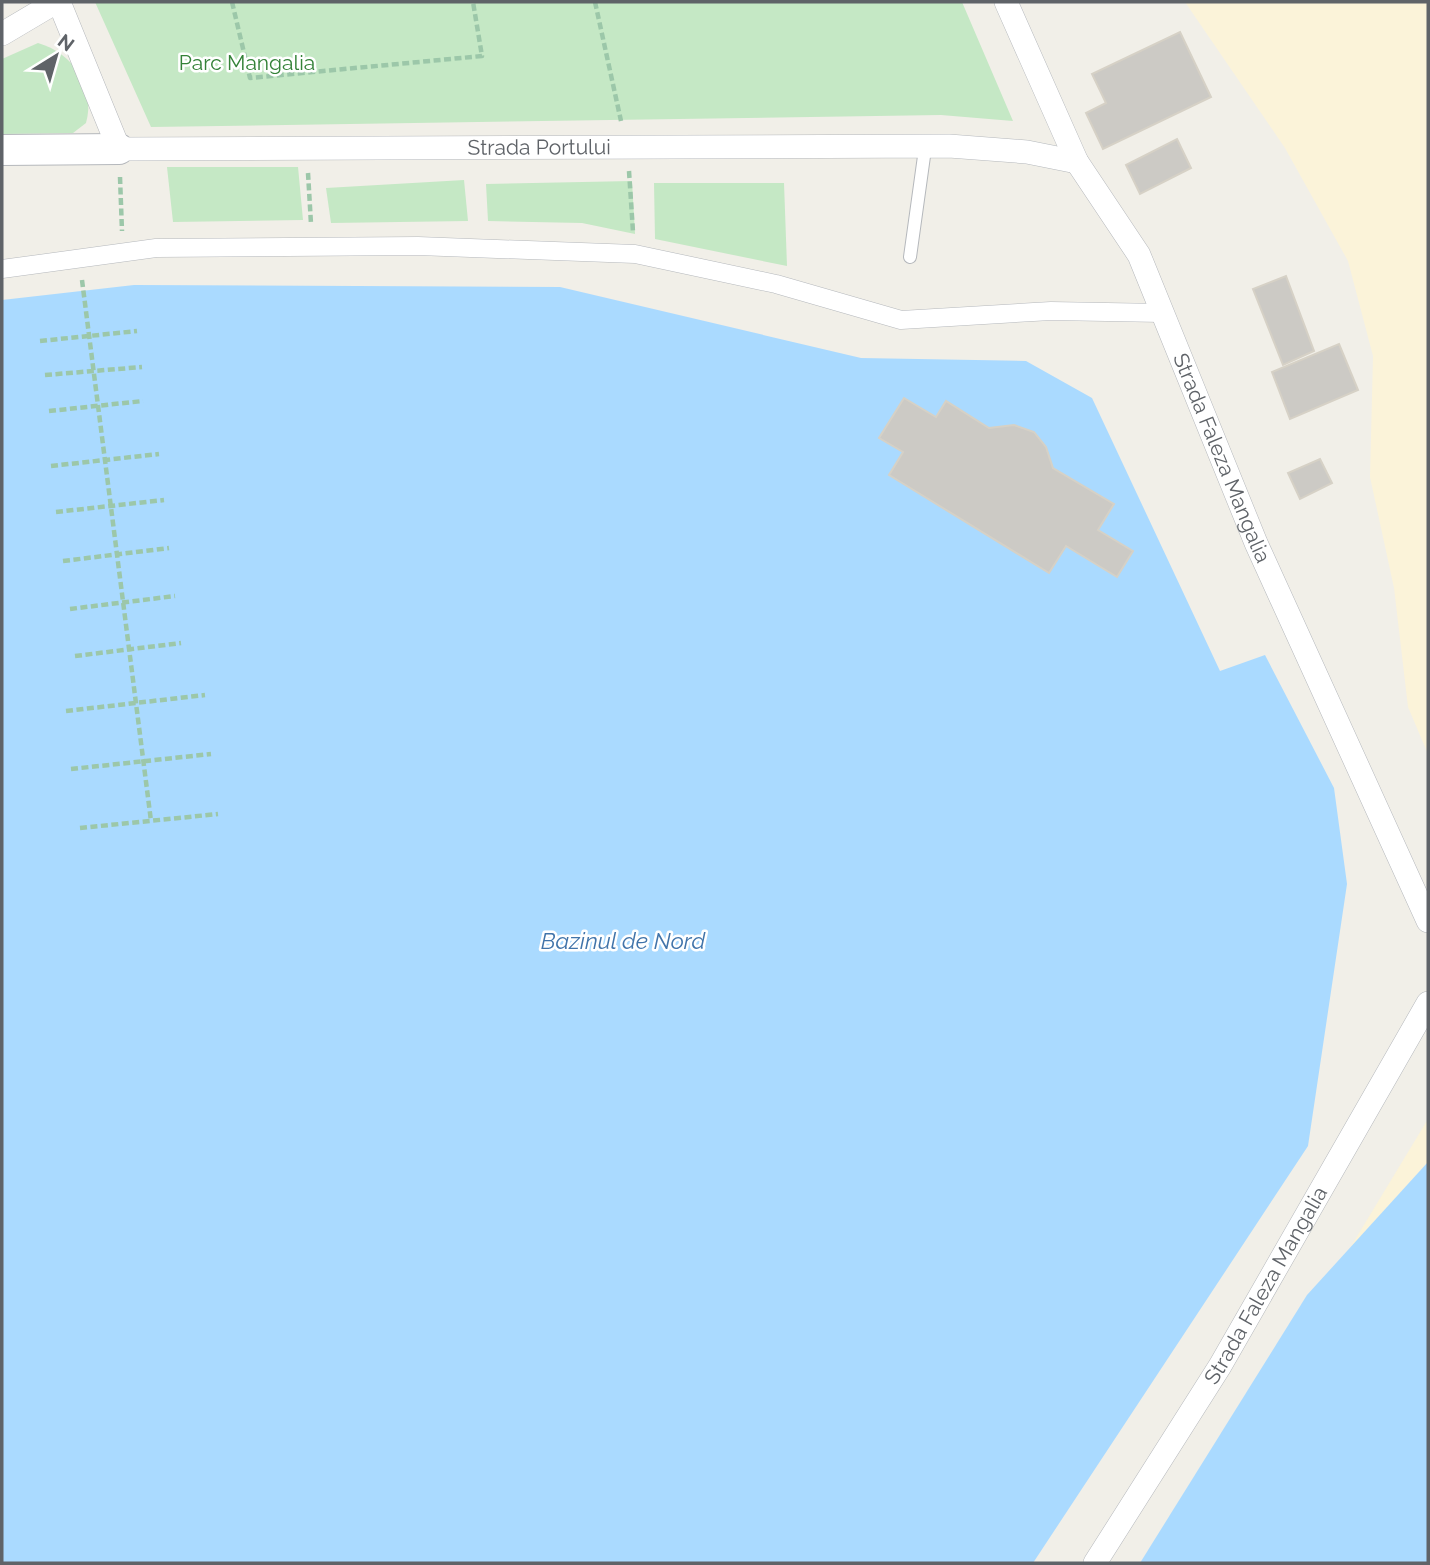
<svg xmlns="http://www.w3.org/2000/svg" width="1430" height="1565" font-family="Raleway,sans-serif">
  <style>
    .green { fill: #c5e8c5 }
    .sand { fill: #fbf3d9 }
    .water { fill: #aadaff }
    .building { fill: #cccac5; stroke: #d6d1c6; stroke-width: 2 }
    .lines { fill: none; stroke-linecap: round; stroke-linejoin: round }
    .service-casing { stroke: #b5b8bc; stroke-width: 14 }
    .pedestrian-casing { stroke: #b5b8bc; stroke-width: 19 }
    .minor-casing { stroke: #b5b8bc; stroke-width: 24 }
    .tertiary-casing { stroke: #b5b8bc; stroke-width: 32 }
    .path { stroke: #9cc7a9; stroke-width: 4.5; stroke-dasharray: 7 3.5; stroke-linecap: butt }
    .service { stroke: #fff; stroke-width: 12 }
    .pedestrian { stroke: #fff; stroke-width: 18 }
    .minor { stroke: #fff; stroke-width: 23 }
    .tertiary { stroke: #fff; stroke-width: 30 }
    .labels { text-anchor: middle; stroke-width: 5; stroke-linejoin: round; paint-order: stroke }
    .park-label { font-size: 21px; fill: #348238; stroke: #fff }
    .street-label { font-size: 21px; fill: #5f6368; stroke: #fff }
    .water-label { font-size: 23px; font-style: italic; fill: #4174aa; stroke: #fff }
  </style>
  <rect width="100%" height="100%" fill="#f1efe8"/>
  <g class="green">
    <polygon points="95,2 962,2 1013,121 941,115 151,127"/>
    <path d="M 38,43 C 73,53 96,87 86,123 L 73,133 L 2,134 L 2,59 Z"/>
    <polygon points="167,167 298,167 303,220 173,222"/>
    <polygon points="464,180 468,221 331,223 326,188"/>
    <polygon points="632,181 635,234 582,223 488,221 486,184"/>
    <polygon points="654,183 784,183 787,266 655,239"/>
  </g>
  <g class="sand">
    <polygon points="1185,2 1428,2 1428,754 1408,707 1394,588 1370,477 1373,356 1348,261 1285,148"/>
    <polygon points="1428,1119 1428,1162 1350,1248"/>
  </g>
  <g class="water">
    <polygon points="134,285 560,287 861,358 1026,361 1092,398 1220,671 1265,655 1334,788 1347,884 1308,1146 1033,1563 2,1563 2,300"/>
    <polygon points="1428,1162 1428,1563 1140,1563 1307,1295"/>
  </g>
  <g class="building">
    <polygon points="1180,32 1211,97 1103,149 1086,113 1106,103 1092,74"/>
    <polygon points="1177,139 1191,168 1140,194 1126,165"/>
    <polygon points="1286,276 1314,351 1283,365 1253,289"/>
    <polygon points="1339,344 1358,390 1290,419 1272,372"/>
    <polygon points="904,398 936,417 946,401 989,428 1014,425 1034,432 1046,447 1053,468 1114,504 1098,530 1133,551 1117,577 1066,546 1049,573 889,475 903,452 879,438"/>
    <polygon points="1320,459 1332,483 1300,499 1288,473"/>
  </g>
  <g class="lines">
    <g class="service-casing">
      <polyline id="service" points="910,257 925,149"/>
    </g>
    <g class="pedestrian-casing">
      <polyline id="pedestrian" points="2,269 156,248 418,246 635,254 776,284 901,320 1051,311 1162,313"/>
    </g>
    <g class="minor-casing">
      <g id="minor">
        <path id="s1" d="M 59,2 L 119,149 L 949,146 L 1027,152 L 1077,162"/>
        <path id="s2" d="M 1006,2 L 1077,162 L 1139,255 L 1256,543 L 1428,921"/>
        <polyline points="2,34 56,2"/>
        <path id="s3" d="M 1095,1563 L 1220,1366 L 1428,1003"/>
      </g>
    </g>
    <g class="tertiary-casing">
      <polyline id="tertiary" points="2,150 119,149"/>
    </g>
    <g class="path">
      <polyline points="232,2 250,78 482,56 473,2"/>
      <polyline points="595,2 621,121"/>
      <polyline points="629,171 633,232"/>
      <polyline points="308,173 311,224"/>
      <polyline points="120,177 122,231"/>
      <polyline points="82,280 151,821"/>
      <polyline points="40,341 137,331"/>
      <polyline points="45,375 142,367"/>
      <polyline points="49,411 143,401"/>
      <polyline points="51,466 159,454"/>
      <polyline points="56,512 164,500"/>
      <polyline points="63,561 169,548"/>
      <polyline points="70,609 175,596"/>
      <polyline points="75,656 181,643"/>
      <polyline points="66,711 205,695"/>
      <polyline points="71,769 211,754"/>
      <polyline points="80,828 218,814"/>
    </g>
    <use href="#service" class="service"/>
    <use href="#pedestrian" class="pedestrian"/>
    <use href="#minor" class="minor"/>
    <use href="#tertiary" class="tertiary"/>
  </g>
  <g class="labels">
    <g class="park-label">
      <text x="247" y="70">Parc Mangalia</text>
    </g>
    <g class="street-label">
      <text dy="7" stroke="none"><textPath href="#s1" startOffset="579">Strada Portului</textPath></text>
      <text dy="7" stroke="none"><textPath href="#s2" startOffset="506">Strada Faleza Mangalia</textPath></text>
      <text dy="7" stroke="none"><textPath href="#s3" startOffset="326">Strada Faleza Mangalia</textPath></text>
    </g>
    <g class="water-label">
      <text x="623" y="949">Bazinul de Nord</text>
    </g>
  </g>
  <rect width="1430" height="1565" fill="none" stroke="#5f6368" stroke-width="7"/>
  <g transform="translate(56 56) rotate(37)" stroke="#ffffff" stroke-width="5" paint-order="stroke">
  <path d="M0-5L12 26L0 18L-12 26Z" fill="#5f6368"/>
  <text y="-10" font-size="19" font-weight="bold" text-anchor="middle" fill="#5f6368">N</text>
  </g>
</svg>
